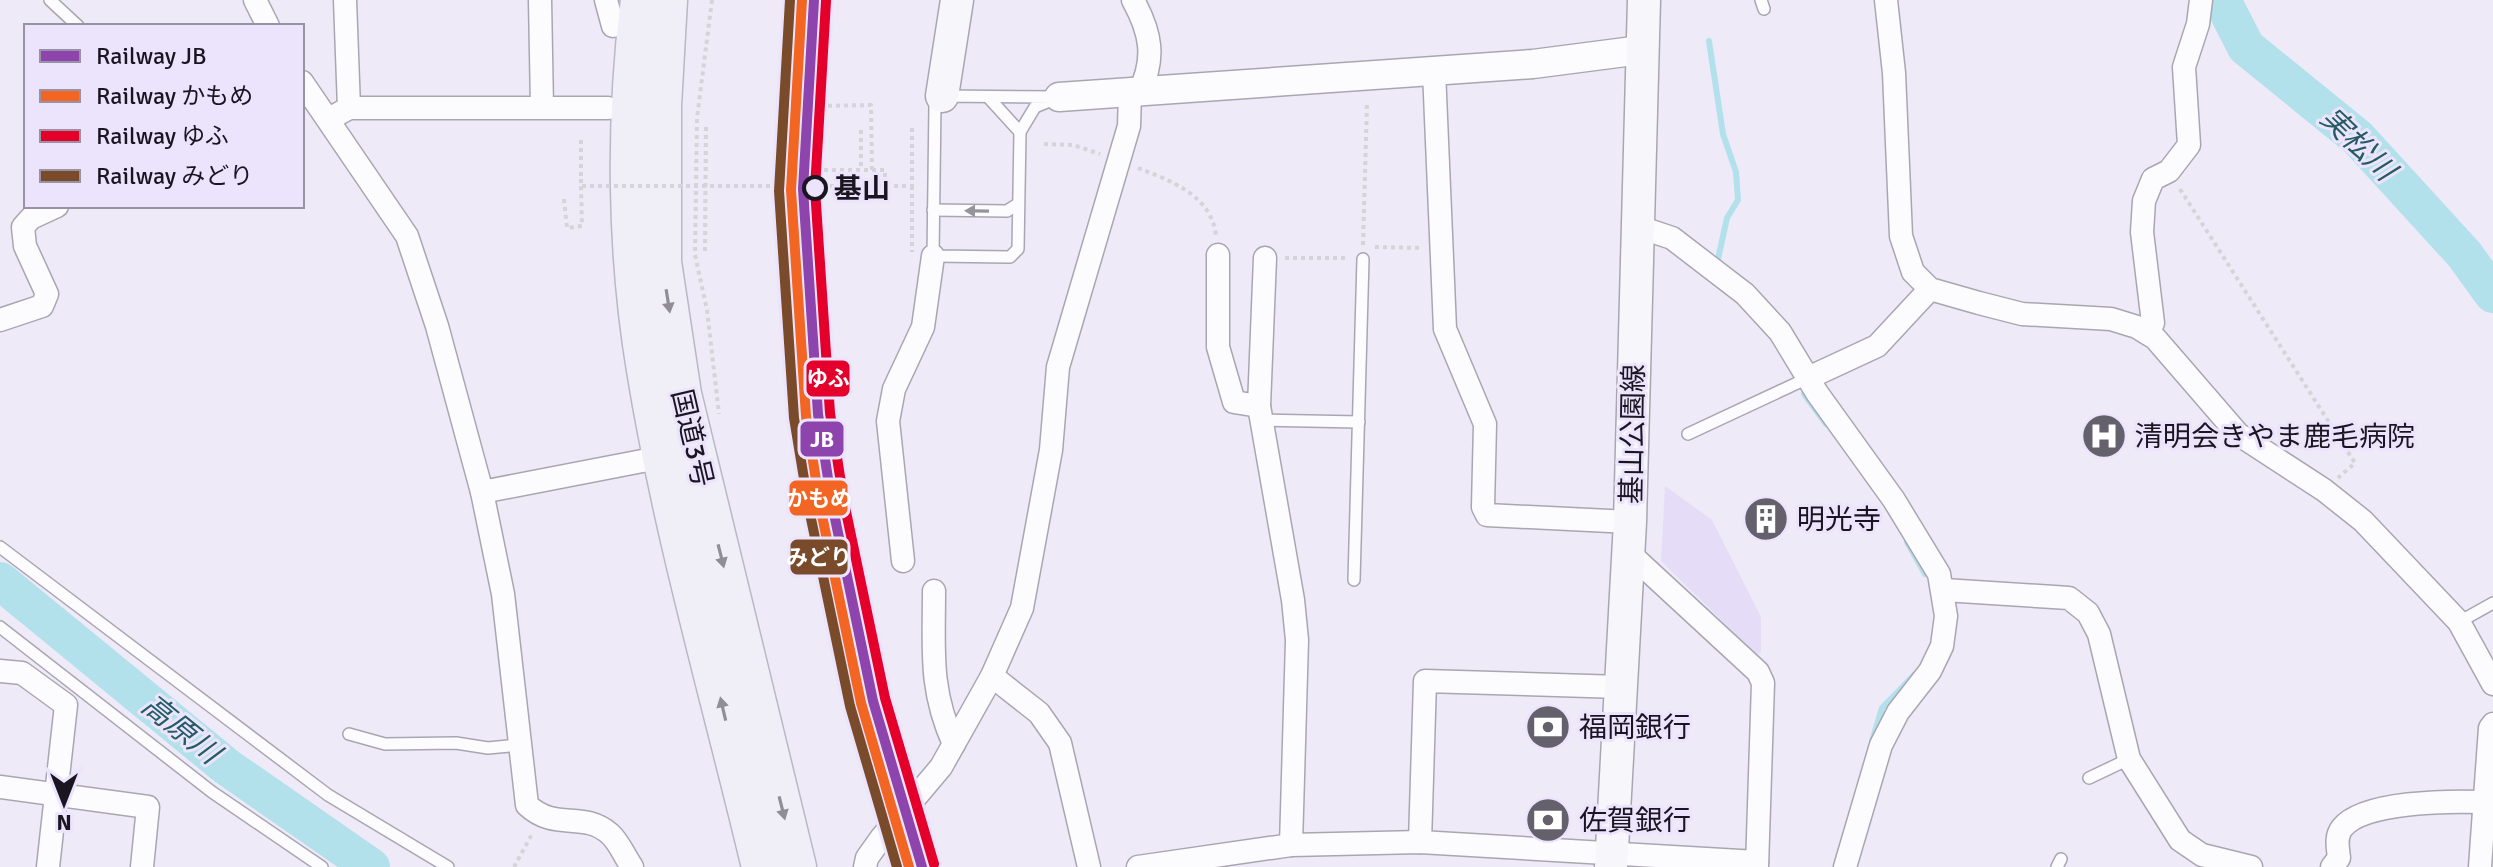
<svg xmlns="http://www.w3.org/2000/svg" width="2493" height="867" font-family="Signika,'Noto Sans JP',sans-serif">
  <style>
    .green { fill: #e5dcf8 }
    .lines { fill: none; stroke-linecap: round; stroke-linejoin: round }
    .stream { stroke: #b2e1ec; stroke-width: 6 }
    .river { stroke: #b2e1ec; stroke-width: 38 }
    .service-casing { stroke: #a9a6b1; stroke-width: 14 }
    .minor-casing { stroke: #a9a6b1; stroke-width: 25 }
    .tertiary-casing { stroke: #a9a6b1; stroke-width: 31 }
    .secondary-casing { stroke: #a9a6b1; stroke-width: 35 }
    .trunk-casing { stroke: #bab7c7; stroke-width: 41 }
    .path { stroke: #d5d4d8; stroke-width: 4; stroke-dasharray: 4 4; stroke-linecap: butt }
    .service { stroke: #fcfcfe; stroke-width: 11 }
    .minor { stroke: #fcfcfe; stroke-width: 22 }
    .tertiary { stroke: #fcfcfe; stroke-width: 28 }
    .secondary { stroke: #f7f7fb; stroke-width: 32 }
    .trunk { stroke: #f0eef6; stroke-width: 38 }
    .rail { stroke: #b7b6b9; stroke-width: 6; stroke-dasharray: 10 10; stroke-linecap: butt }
    .path-bridge { stroke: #d5d4d8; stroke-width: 4; stroke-dasharray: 4 4; stroke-linecap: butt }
    .rail-1-casing { stroke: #ece4fd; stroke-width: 16 }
    .rail-2-casing { stroke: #ece4fd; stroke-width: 16 }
    .rail-3-casing { stroke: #ece4fd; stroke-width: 16 }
    .rail-4-casing { stroke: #ece4fd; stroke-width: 16 }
    .rail-1 { stroke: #8e44ad; stroke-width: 10 }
    .rail-2 { stroke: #f26522; stroke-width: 10 }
    .rail-3 { stroke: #e4002b; stroke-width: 10 }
    .rail-4 { stroke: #7a4b2a; stroke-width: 10 }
    .oneway { fill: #96949b }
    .oneway2 { fill: #908d96 }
    .stop-dot { fill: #ece4fd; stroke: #1a1621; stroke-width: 4 }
    .labels { text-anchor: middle; stroke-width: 6; stroke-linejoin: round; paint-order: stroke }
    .stop-label { font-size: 28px; font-weight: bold; fill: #1a1621; stroke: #ece4fd; text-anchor: start }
    .street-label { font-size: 28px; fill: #1a1621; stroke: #ece4fd }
    .poi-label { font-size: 28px; fill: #1a1621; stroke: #ece4fd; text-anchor: start }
    .water-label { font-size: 30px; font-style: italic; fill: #235c65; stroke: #ece4fd }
    .line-badge { stroke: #ece4fd; stroke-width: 3 }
    .badge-label { font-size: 22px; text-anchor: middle; font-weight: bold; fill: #fff }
  </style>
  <rect width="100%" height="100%" fill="#eeeaf7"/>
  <polygon class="green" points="1665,486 1712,520 1761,617 1761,651 1757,655 1661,561"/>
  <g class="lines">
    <g class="stream">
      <polyline points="1709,41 1723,134 1736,172 1738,200 1727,218 1718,259"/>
      <polyline points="1804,394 1826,424"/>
      <polyline points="1907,542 1925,574"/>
      <polyline points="1872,741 1882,708 1914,675"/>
    </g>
    <g class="river">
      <polyline points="2222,0 2246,47 2358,138 2464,254 2493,294"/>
      <polyline points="0,581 227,767 371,867"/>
    </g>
    <g class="service-casing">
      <g id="service">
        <polyline points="50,0 78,26"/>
        <polyline points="1761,0 1764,9"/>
        <polygon points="942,96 1059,97 1035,107 1020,132 1018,249 1010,257 933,256 935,104"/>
        <polyline points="989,98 1020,132"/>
        <polyline points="933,210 1007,211 1018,204"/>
        <polyline points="1262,420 1359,422"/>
        <polyline points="1688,434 1808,378"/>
        <polyline points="0,547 328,795 448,867"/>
        <polyline points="1354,580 1363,259"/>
        <polyline points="2459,622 2493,603"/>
        <polyline points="0,627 212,792 322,867"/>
        <polyline points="349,734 385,744 456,743 488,748 519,745"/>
        <polyline points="2089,778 2129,759"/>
        <polyline points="2057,867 2061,859"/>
      </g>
    </g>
    <g class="minor-casing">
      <g id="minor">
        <polyline points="255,0 268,26"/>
        <polyline points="345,0 349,108"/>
        <polyline points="540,0 542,107"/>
        <polyline points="606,0 613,26"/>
        <path d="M 1133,0 C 1151,33 1156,58 1139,93"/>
        <polyline points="1886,0 1894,73 1901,236 1913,272 1930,289 1979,303 2022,314 2111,319 2137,327 2155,338 2238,434 2324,490 2363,521 2459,622 2493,684"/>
        <polyline points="1434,71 1445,329 1485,424 1483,507 1487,515 1630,522"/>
        <path d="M 302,82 L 407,236 L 437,326 L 482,492 L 503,594 L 527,805 C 556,832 583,810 610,834 C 619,842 625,857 632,867"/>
        <polyline points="329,119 349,108 608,108"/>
        <polyline points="1636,226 1672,238 1745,294 1780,332 1817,393 1894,500 1939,574 1946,616 1942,646 1930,671 1898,712 1881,745 1845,867"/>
        <polyline points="1218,255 1218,347 1234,402 1259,406"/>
        <polyline points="1265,258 1259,406 1293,600 1297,640 1291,845"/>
        <polyline points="0,320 42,306 47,294 25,246 23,227 31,218 57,206"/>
        <polyline points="2147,333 2153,323 2142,232 2144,201 2153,179 2169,171 2189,145 2184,67 2198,24 2201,0"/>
        <polyline points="1808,378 1877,346 1930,289"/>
        <polyline points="482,492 663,457"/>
        <polyline points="1628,552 1758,672 1763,683 1757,867"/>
        <polyline points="903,561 888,421 894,389 923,327 933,256"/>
        <polyline points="1944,590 2069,598 2088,613 2099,634 2129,759 2180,840 2202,855 2251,867"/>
        <path d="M 934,591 C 934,650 929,689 954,744"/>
        <polyline points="0,671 22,673 66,705 48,867"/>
        <polyline points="992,676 1039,713 1060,743 1089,867"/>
        <polyline points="0,787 148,807 142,867"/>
        <polyline points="1420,842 1425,681 1621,687"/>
        <polyline points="865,867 867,858 882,837 941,767 992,676 1022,608 1051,450 1058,367 1129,126 1130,94"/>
        <polyline points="1138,867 1291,845 1420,842 1757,862"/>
        <path d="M 2332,867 L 2339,858 C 2338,848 2335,837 2342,828 C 2363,801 2450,801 2482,802"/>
        <polyline points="2480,867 2490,728 2493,724"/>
      </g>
    </g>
    <g class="tertiary-casing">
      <polyline id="tertiary" points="1059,97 1533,64 1641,50"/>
    </g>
    <g class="secondary-casing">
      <g id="secondary">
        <polyline points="942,96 957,0"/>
        <polyline points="1611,867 1630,522 1644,0"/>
      </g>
    </g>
    <g class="trunk-casing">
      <g id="trunk">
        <path d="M 640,0 C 625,120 626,250 646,370 C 673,536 722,703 761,867"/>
        <polyline points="668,0 662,106 662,262 682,394 797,867"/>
      </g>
    </g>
    <g class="path">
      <polyline points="712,0 697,118 695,255 707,310 719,414"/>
      <polyline points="820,106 871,105 872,170"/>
      <polyline points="912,128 912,177"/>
      <polyline points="861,130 861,170"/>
      <polyline points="818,136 818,170 885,170 885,186"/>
      <polyline points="581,140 581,179"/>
      <polyline points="776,144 776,186"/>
      <polyline points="1044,144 1073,145 1100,154"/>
      <path d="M 1138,168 C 1172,181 1212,196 1216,236"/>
      <polyline points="912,186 912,252"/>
      <polyline points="2180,189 2355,463 2338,478"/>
      <polyline points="564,199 567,228 582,226 581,186"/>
      <polyline points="1363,245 1367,103"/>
      <polyline points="1375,247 1422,248"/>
      <polyline points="705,251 706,124"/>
      <polyline points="1285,258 1348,258"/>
      <polyline points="514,867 532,834"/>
    </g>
    <use href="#service" class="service"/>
    <use href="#minor" class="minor"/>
    <use href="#tertiary" class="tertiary"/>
    <use href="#secondary" class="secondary"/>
    <use href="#trunk" class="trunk"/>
    <polyline class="rail" points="791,121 788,205 795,311 804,416 818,504 855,691 910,867"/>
    <polyline class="path-bridge" points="581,179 581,186 912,186 912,177"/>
    <g class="rail-1-casing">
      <polyline id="rail-1" points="814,0 803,189 818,414 832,504 873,701 922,867"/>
    </g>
    <g class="rail-2-casing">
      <polyline id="rail-2" points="802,0 791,190 806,416 820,506 861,703 909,867"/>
    </g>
    <g class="rail-3-casing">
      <polyline id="rail-3" points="826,1 815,189 830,413 844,502 885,698 934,864"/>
    </g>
    <g class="rail-4-casing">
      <polyline id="rail-4" points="790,0 779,191 794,418 809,509 850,706 897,867"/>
    </g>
    <use href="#rail-1" class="rail-1"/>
    <use href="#rail-2" class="rail-2"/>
    <use href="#rail-3" class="rail-3"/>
    <use href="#rail-4" class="rail-4"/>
  </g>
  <defs><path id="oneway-solid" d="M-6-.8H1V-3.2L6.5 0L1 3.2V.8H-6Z" transform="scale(2)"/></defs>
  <use class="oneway" href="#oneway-solid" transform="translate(977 211) rotate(-179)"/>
  <g class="oneway2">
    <use href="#oneway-solid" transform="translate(668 301) rotate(81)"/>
    <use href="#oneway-solid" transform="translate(721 556) rotate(76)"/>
    <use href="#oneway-solid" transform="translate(723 709) rotate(-103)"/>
    <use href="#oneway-solid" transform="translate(782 808) rotate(76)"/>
  </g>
  <defs>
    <g id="hospital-disc" transform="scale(2.3)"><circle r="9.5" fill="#64606c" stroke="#ece4fd"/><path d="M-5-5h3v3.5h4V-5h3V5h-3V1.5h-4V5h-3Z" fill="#fff"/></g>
    <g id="building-disc" transform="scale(2.3)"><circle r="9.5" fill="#64606c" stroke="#ece4fd"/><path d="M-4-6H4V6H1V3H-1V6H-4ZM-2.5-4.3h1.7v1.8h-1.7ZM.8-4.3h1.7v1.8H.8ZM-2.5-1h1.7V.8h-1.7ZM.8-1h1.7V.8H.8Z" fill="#fff"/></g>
    <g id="bank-disc" transform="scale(2.3)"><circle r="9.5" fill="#64606c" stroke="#ece4fd"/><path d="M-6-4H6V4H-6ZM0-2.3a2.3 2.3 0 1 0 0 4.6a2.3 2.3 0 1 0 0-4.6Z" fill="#fff"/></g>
  </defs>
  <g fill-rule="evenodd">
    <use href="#hospital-disc" x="2104" y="436"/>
    <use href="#building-disc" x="1766" y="519"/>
    <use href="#bank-disc" x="1548" y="727"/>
    <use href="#bank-disc" x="1548" y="820"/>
  </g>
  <circle class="stop-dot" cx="815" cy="188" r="11"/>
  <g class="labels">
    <g class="stop-label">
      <text x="834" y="198">基山</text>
    </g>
    <g class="street-label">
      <text transform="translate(1632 434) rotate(-89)" y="10">基山公園線</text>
      <text transform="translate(693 438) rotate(77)" y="10">国道3号</text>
    </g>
    <g class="poi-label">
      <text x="2135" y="446">清明会きやま鹿毛病院</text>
      <text x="1797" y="529">明光寺</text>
      <text x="1579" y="737">福岡銀行</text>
      <text x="1579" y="830">佐賀銀行</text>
    </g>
    <g class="water-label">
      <text transform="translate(2358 144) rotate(44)" y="10">実松川</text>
      <text transform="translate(181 729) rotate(39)" y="10">高原川</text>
    </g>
  </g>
  <g class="line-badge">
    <rect x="805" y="359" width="46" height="39" rx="8" fill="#e4002b"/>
    <rect x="799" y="420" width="46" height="38" rx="8" fill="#8e44ad"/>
    <rect x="788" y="479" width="61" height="38" rx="8" fill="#f26522"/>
    <rect x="789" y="538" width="60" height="38" rx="8" fill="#7a4b2a"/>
  </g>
  <g class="badge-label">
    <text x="828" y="386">ゆふ</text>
    <text x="822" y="447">JB</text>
    <text x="819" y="506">かもめ</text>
    <text x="819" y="565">みどり</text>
  </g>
  <rect x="24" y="24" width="280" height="184" fill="#ece4fd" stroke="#9892a5" stroke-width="2"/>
  <rect x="40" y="50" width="40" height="12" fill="#8e44ad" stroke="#9892a5" stroke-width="2"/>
  <text x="96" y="64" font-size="24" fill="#1a1621">Railway JB</text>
  <rect x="40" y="90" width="40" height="12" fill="#f26522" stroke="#9892a5" stroke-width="2"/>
  <text x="96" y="104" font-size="24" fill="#1a1621">Railway かもめ</text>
  <rect x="40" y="130" width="40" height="12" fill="#e4002b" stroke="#9892a5" stroke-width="2"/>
  <text x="96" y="144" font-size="24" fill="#1a1621">Railway ゆふ</text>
  <rect x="40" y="170" width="40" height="12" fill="#7a4b2a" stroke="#9892a5" stroke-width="2"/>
  <text x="96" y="184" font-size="24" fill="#1a1621">Railway みどり</text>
  <g transform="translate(64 803) rotate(180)" stroke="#ece4fd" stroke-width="6" paint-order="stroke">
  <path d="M0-6L14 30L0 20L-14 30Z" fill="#1a1621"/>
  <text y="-12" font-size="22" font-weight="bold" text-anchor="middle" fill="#1a1621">N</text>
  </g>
</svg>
